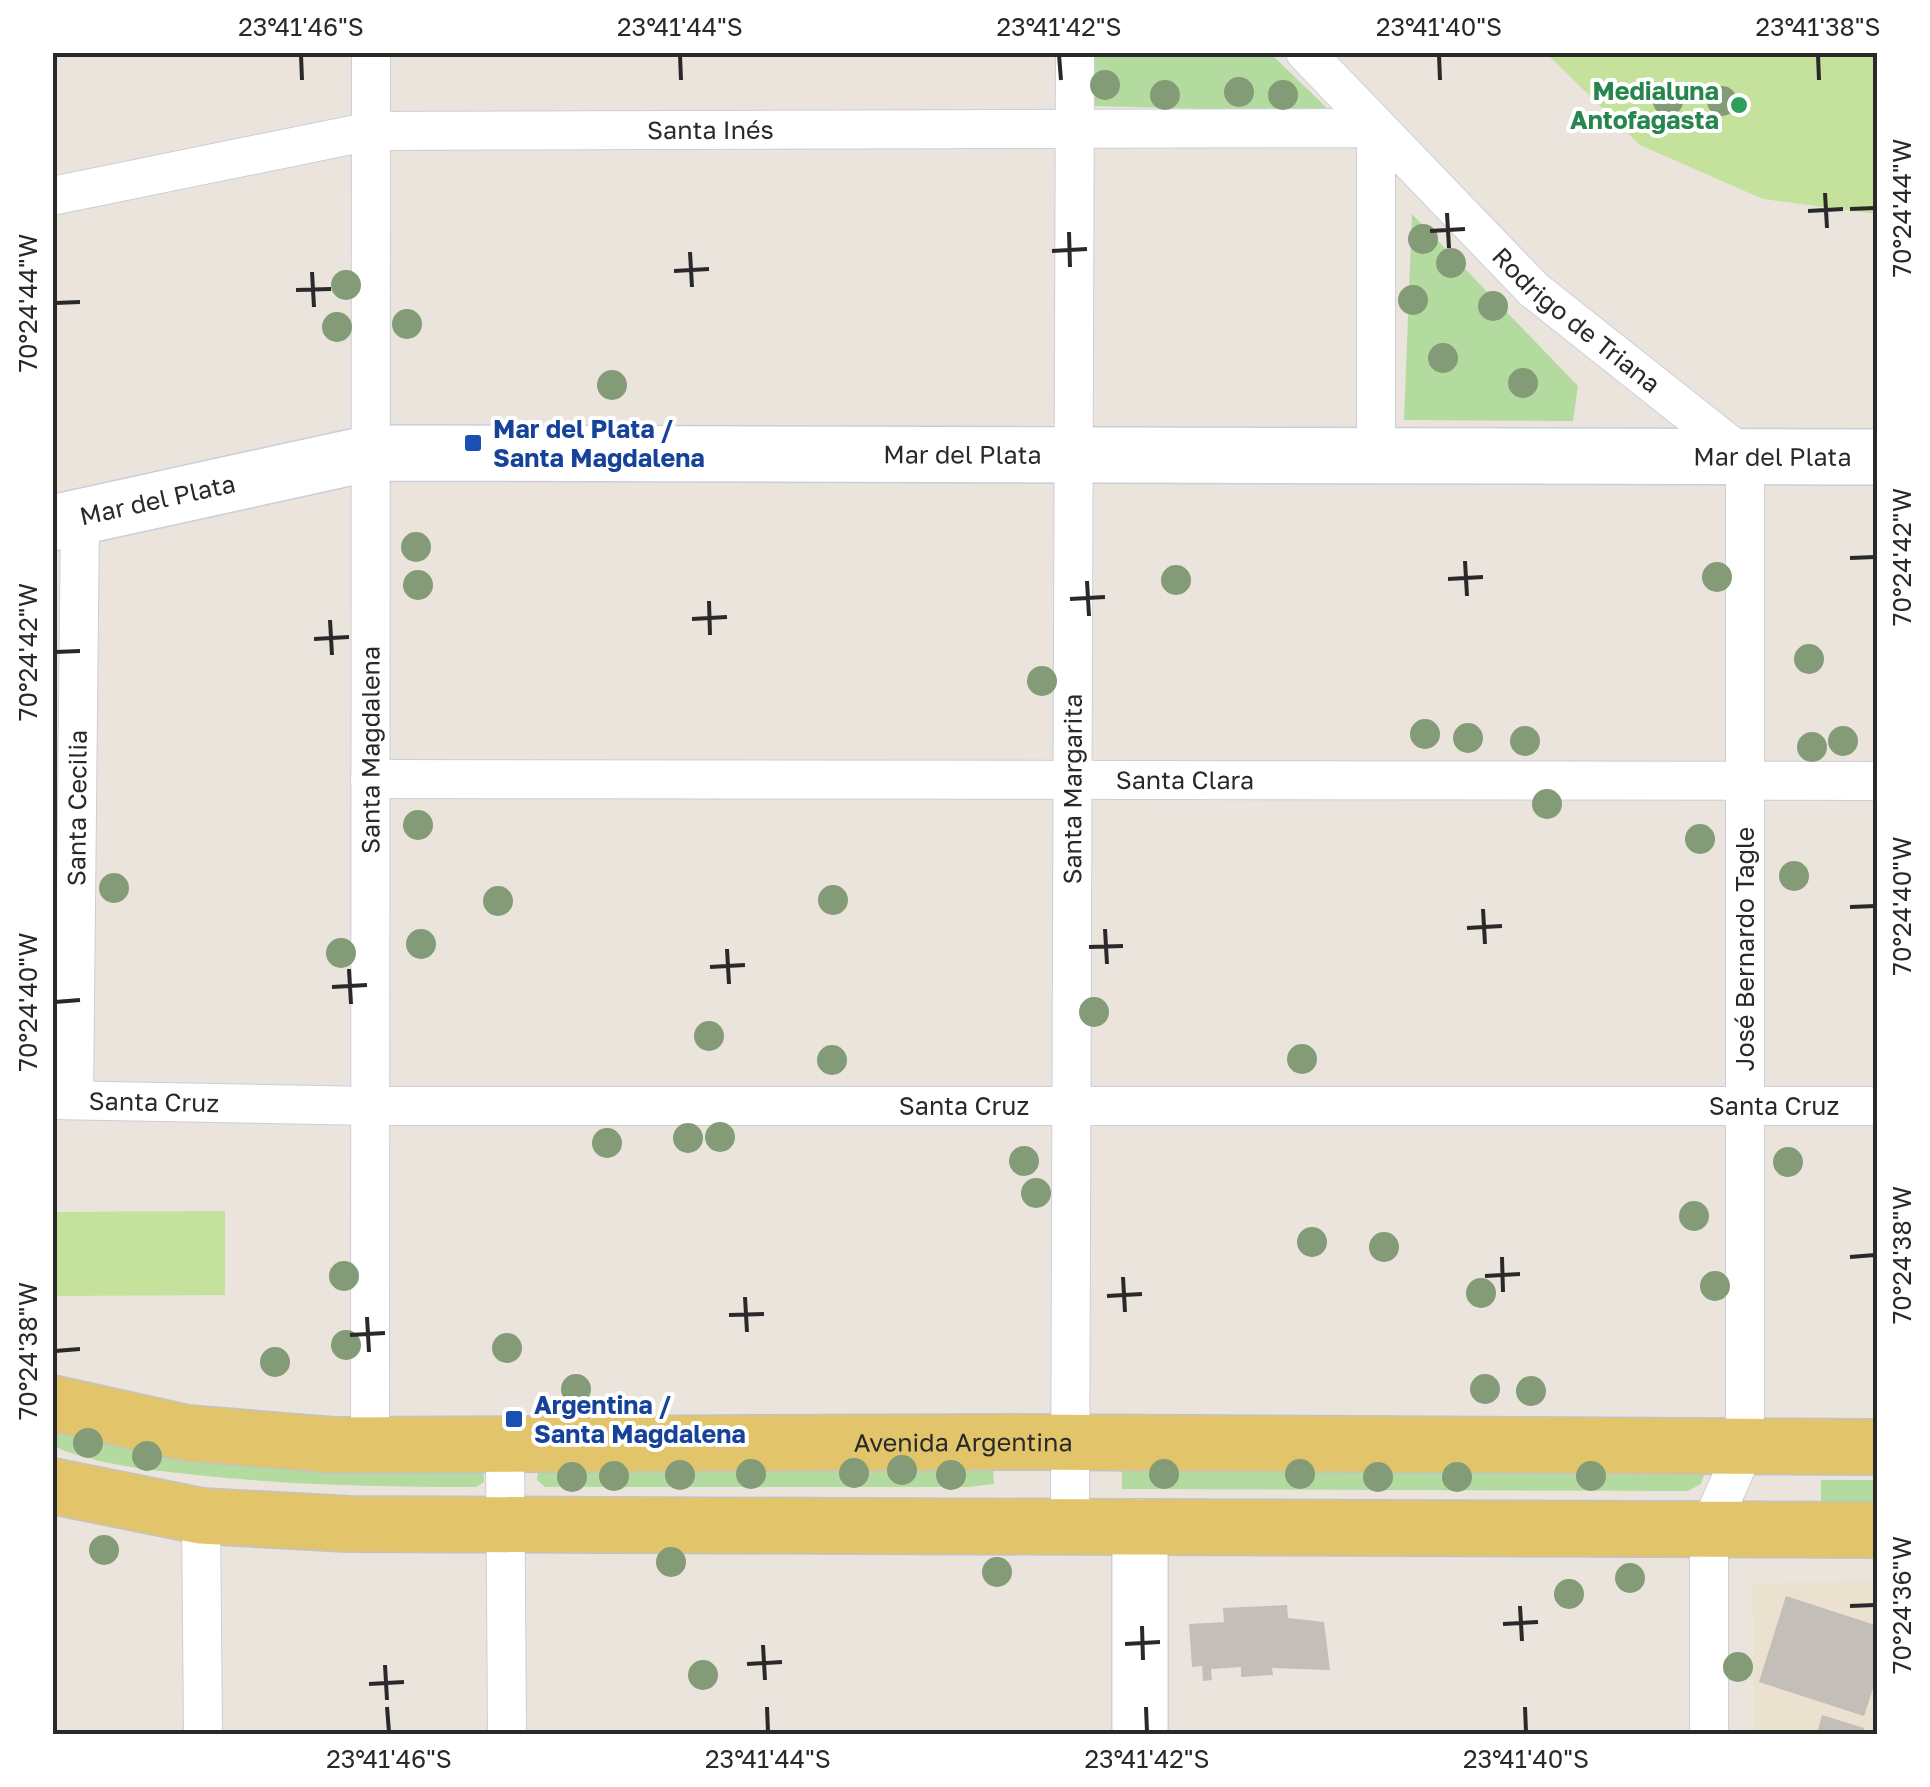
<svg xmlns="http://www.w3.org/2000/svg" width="1930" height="1787" font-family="'Golos Text',sans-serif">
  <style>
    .education { fill: #eae1ce }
    .green { fill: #b4db9f }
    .pitch { fill: #c4e29b }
    .building { fill: #c3beb8 }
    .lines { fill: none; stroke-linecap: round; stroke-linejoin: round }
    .street-casing { stroke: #cbceda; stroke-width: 40 }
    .secondary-casing { stroke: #cbceda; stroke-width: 58 }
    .primary-casing { stroke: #c3c3c3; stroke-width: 58 }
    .street { stroke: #fff; stroke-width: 38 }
    .secondary { stroke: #fff; stroke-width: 55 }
    .primary { stroke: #e2c56a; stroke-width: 55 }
    .tree { fill: #839b76 }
    .ticks { fill: none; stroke: #292929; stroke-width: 4 }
    .leisure-dot { fill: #2e9e5b; stroke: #fff; stroke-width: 4 }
    .transit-dot { fill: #1a4fb4; stroke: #fff; stroke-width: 4 }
    .labels { text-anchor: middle; stroke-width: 8; stroke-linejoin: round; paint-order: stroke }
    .leisure-label { font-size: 25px; font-weight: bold; fill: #27864d; stroke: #fff; text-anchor: end }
    .street-label { font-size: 25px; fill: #292929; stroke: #fff }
    .transit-label { font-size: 25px; font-weight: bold; fill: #164399; stroke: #fff; text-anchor: start }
    .neatline { fill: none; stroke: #292929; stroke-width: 4 }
    .ticks-label { font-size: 25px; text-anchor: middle; fill: #292929 }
  </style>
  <rect width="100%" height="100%" fill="#eae4dd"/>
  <polygon class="education" points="1877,1582 1877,1734 1754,1734 1753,1583"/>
  <g class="green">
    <polygon points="1095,53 1270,53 1331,112 1095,106"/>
    <polygon points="1412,214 1578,386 1573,421 1404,420"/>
    <path d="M 53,1420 L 483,1465 L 484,1482 L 476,1487 C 382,1487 290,1485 197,1475 C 149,1470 97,1465 53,1446 Z"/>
    <polygon points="993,1465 994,1484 968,1487 545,1487 537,1480 538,1471"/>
    <polygon points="1122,1465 1697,1468 1704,1475 1701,1484 1688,1491 1122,1489"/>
    <rect x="1821" y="1480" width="56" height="24"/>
  </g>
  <g class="pitch">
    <polygon points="1546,53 1877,53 1877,214 1763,199 1640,145"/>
    <polygon points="225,1211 225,1295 53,1296 53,1212"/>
  </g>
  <g class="building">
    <polygon points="1786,1596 1878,1626 1878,1673 1864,1716 1759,1682"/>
    <polygon points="1287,1605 1288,1618 1324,1622 1330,1670 1272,1668 1273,1675 1241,1677 1241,1667 1211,1669 1212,1680 1203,1681 1202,1666 1192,1667 1189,1624 1224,1622 1223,1608"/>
    <polygon points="1822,1715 1864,1728 1862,1734 1817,1734"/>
  </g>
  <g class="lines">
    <g class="street-casing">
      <g id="street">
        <path id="s1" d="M 1305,52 L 1534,290 L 1745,457 L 1745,1447 L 1709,1529 L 1709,1734"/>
        <path id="s2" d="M 52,196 L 371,131 L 1376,128 L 1376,455"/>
        <path id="s3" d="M 370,779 L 1878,781"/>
        <path id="s4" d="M 52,1100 L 370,1106 L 1878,1106"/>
        <path id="s5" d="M 74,1100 L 80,517"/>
        <polyline points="505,1443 507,1734"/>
        <path id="s6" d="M 370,1445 L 371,52"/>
        <polyline points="201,1516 203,1734"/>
        <path id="s7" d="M 1070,1527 L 1075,52"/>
      </g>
    </g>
    <g class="secondary-casing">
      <g id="secondary">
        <path id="s8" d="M 52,523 L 371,453 L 1878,457"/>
        <polyline points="1140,1734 1140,1527"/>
      </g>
    </g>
    <g class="primary-casing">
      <g id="primary">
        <path id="s9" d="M 52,1403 L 187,1433 L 333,1445 L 1012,1442 L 1878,1447"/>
        <polyline points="52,1486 201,1516 349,1524 1878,1530"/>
      </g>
    </g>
    <use href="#street" class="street"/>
    <use href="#secondary" class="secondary"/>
    <use href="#primary" class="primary"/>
  </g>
  <g class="tree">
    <circle cx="1105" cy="85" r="15"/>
    <circle cx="1239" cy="92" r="15"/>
    <circle cx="1165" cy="95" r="15"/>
    <circle cx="1283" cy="95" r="15"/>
    <circle cx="1668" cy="101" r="15"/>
    <circle cx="1722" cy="101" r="15"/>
    <circle cx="1423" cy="239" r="15"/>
    <circle cx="1451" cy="263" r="15"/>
    <circle cx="346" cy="285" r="15"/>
    <circle cx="1413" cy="300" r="15"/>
    <circle cx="1493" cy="306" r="15"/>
    <circle cx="407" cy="324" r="15"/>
    <circle cx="337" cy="327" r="15"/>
    <circle cx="1443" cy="358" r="15"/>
    <circle cx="1523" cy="383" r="15"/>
    <circle cx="612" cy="385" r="15"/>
    <circle cx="416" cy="547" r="15"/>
    <circle cx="1717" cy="577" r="15"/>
    <circle cx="1176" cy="580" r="15"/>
    <circle cx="418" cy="585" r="15"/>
    <circle cx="1809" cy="659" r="15"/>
    <circle cx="1042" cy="681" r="15"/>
    <circle cx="1425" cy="734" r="15"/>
    <circle cx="1468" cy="738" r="15"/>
    <circle cx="1525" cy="741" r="15"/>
    <circle cx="1843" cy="741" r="15"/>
    <circle cx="1812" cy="747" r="15"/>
    <circle cx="1547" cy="804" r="15"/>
    <circle cx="418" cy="825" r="15"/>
    <circle cx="1700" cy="839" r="15"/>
    <circle cx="1794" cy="876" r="15"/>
    <circle cx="114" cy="888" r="15"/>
    <circle cx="833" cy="900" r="15"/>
    <circle cx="498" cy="901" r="15"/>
    <circle cx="421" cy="944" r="15"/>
    <circle cx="341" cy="953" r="15"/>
    <circle cx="1094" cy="1012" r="15"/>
    <circle cx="709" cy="1036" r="15"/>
    <circle cx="1302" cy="1059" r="15"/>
    <circle cx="832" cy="1060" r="15"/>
    <circle cx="720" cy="1137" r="15"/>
    <circle cx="688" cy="1138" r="15"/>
    <circle cx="607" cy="1143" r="15"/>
    <circle cx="1024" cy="1161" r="15"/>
    <circle cx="1788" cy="1162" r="15"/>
    <circle cx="1036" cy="1193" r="15"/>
    <circle cx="1694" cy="1216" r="15"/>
    <circle cx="1312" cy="1242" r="15"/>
    <circle cx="1384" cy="1247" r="15"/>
    <circle cx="344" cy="1276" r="15"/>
    <circle cx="1715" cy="1286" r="15"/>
    <circle cx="1481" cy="1293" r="15"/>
    <circle cx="346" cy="1345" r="15"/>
    <circle cx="507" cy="1348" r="15"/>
    <circle cx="275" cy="1362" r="15"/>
    <circle cx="576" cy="1389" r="15"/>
    <circle cx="1485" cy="1389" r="15"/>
    <circle cx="1531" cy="1391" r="15"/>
    <circle cx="88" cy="1443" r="15"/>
    <circle cx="147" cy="1456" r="15"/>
    <circle cx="902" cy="1470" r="15"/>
    <circle cx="854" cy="1473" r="15"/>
    <circle cx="751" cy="1474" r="15"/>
    <circle cx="1164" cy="1474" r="15"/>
    <circle cx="1300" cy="1474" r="15"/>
    <circle cx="680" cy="1475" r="15"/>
    <circle cx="951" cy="1475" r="15"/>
    <circle cx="614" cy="1476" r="15"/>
    <circle cx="1591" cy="1476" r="15"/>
    <circle cx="572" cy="1477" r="15"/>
    <circle cx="1378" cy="1477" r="15"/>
    <circle cx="1457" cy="1477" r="15"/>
    <circle cx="104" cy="1550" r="15"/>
    <circle cx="671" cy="1562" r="15"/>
    <circle cx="997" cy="1572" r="15"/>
    <circle cx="1630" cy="1578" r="15"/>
    <circle cx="1569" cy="1594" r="15"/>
    <circle cx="1738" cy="1667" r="15"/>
    <circle cx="703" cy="1675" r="15"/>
  </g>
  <path class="ticks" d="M 301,55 L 302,80M 680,55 L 681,80M 1059,55 L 1061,80M 1439,55 L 1440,80M 1818,55 L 1819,80M 1825,193 L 1827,228M 1850,209 L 1875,208M 1808,211 L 1843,209M 1447,213 L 1449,248M 1430,231 L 1465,229M 1069,232 L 1070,267M 1052,251 L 1087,249M 690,252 L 692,287M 674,271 L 709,269M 312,272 L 314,307M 296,290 L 331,289M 55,303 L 80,302M 1850,558 L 1875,557M 1465,561 L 1467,596M 1448,579 L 1483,577M 1087,581 L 1089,616M 1070,599 L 1105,597M 709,601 L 710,635M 692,619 L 727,617M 330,620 L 332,655M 314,639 L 349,637M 55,652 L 80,651M 1850,907 L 1875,906M 1483,909 L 1485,944M 1467,928 L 1502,926M 1105,929 L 1107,964M 1089,947 L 1123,946M 727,949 L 729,984M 710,967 L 745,965M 349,969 L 351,1004M 332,987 L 367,985M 55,1002 L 80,1000M 1502,1257 L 1503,1292M 1850,1257 L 1875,1255M 1485,1276 L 1520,1274M 1123,1277 L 1125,1312M 1107,1296 L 1142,1294M 745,1297 L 747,1332M 729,1315 L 764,1314M 367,1317 L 369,1352M 350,1335 L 385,1333M 55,1351 L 80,1349M 1520,1606 L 1522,1641M 1850,1606 L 1875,1605M 1503,1624 L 1538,1622M 1142,1626 L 1143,1660M 1125,1644 L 1160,1642M 763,1645 L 765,1680M 747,1664 L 782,1662M 385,1665 L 387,1700M 369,1684 L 404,1682M 387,1707 L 389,1732M 767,1707 L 768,1732M 1146,1707 L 1147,1732M 1525,1707 L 1526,1732"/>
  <circle class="leisure-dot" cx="1739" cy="105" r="10"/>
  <g class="transit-dot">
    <rect x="463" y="433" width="20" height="20" rx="5"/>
    <rect x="504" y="1409" width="20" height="20" rx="5"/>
  </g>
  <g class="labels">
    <g class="leisure-label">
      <text x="1719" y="100">Medialuna<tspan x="1719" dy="29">Antofagasta</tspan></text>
    </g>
    <g class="street-label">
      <text dy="9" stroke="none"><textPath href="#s2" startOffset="665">Santa Inés</textPath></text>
      <text dy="9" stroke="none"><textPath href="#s1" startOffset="382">Rodrigo de Triana</textPath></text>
      <text dy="9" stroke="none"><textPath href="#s8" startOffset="918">Mar del Plata</textPath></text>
      <text dy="9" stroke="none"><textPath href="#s8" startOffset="1728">Mar del Plata</textPath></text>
      <text dy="9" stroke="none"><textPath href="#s8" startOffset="108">Mar del Plata</textPath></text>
      <text dy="9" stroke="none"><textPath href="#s6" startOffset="695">Santa Magdalena</textPath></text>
      <text dy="9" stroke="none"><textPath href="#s3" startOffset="815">Santa Clara</textPath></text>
      <text dy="9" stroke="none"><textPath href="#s7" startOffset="738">Santa Margarita</textPath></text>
      <text dy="9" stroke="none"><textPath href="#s5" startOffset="292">Santa Cecilia</textPath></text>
      <text transform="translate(1745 949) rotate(-90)" y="9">José Bernardo Tagle</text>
      <text dy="9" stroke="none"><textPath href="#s4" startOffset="102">Santa Cruz</textPath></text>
      <text dy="9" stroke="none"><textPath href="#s4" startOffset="912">Santa Cruz</textPath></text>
      <text dy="9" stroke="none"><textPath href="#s4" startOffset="1722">Santa Cruz</textPath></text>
      <text dy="9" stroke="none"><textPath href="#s9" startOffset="915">Avenida Argentina</textPath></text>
    </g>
    <g class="transit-label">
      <text x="493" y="438">Mar del Plata /<tspan x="493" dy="29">Santa Magdalena</tspan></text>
      <text x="534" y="1414">Argentina /<tspan x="534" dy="29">Santa Magdalena</tspan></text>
    </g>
  </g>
  <rect width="1930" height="1787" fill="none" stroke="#ffffff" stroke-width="110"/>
  <rect x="55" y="55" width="1820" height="1677" class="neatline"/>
  <g class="ticks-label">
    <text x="301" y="36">23°41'46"S</text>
    <text x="680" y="36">23°41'44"S</text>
    <text x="1059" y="36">23°41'42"S</text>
    <text x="1439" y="36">23°41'40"S</text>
    <text x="1818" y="36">23°41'38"S</text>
    <text transform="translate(1902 208) rotate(-90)" y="9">70°24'44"W</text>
    <text transform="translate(28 303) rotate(-90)" y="9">70°24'44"W</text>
    <text transform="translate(1902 557) rotate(-90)" y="9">70°24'42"W</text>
    <text transform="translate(28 652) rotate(-90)" y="9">70°24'42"W</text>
    <text transform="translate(1902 906) rotate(-90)" y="9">70°24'40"W</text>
    <text transform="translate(28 1002) rotate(-90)" y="9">70°24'40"W</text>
    <text transform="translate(1902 1255) rotate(-90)" y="9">70°24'38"W</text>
    <text transform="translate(28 1351) rotate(-90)" y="9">70°24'38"W</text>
    <text transform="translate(1902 1605) rotate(-90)" y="9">70°24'36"W</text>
    <text x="389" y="1768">23°41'46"S</text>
    <text x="768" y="1768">23°41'44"S</text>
    <text x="1147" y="1768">23°41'42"S</text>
    <text x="1526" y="1768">23°41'40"S</text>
  </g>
</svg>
